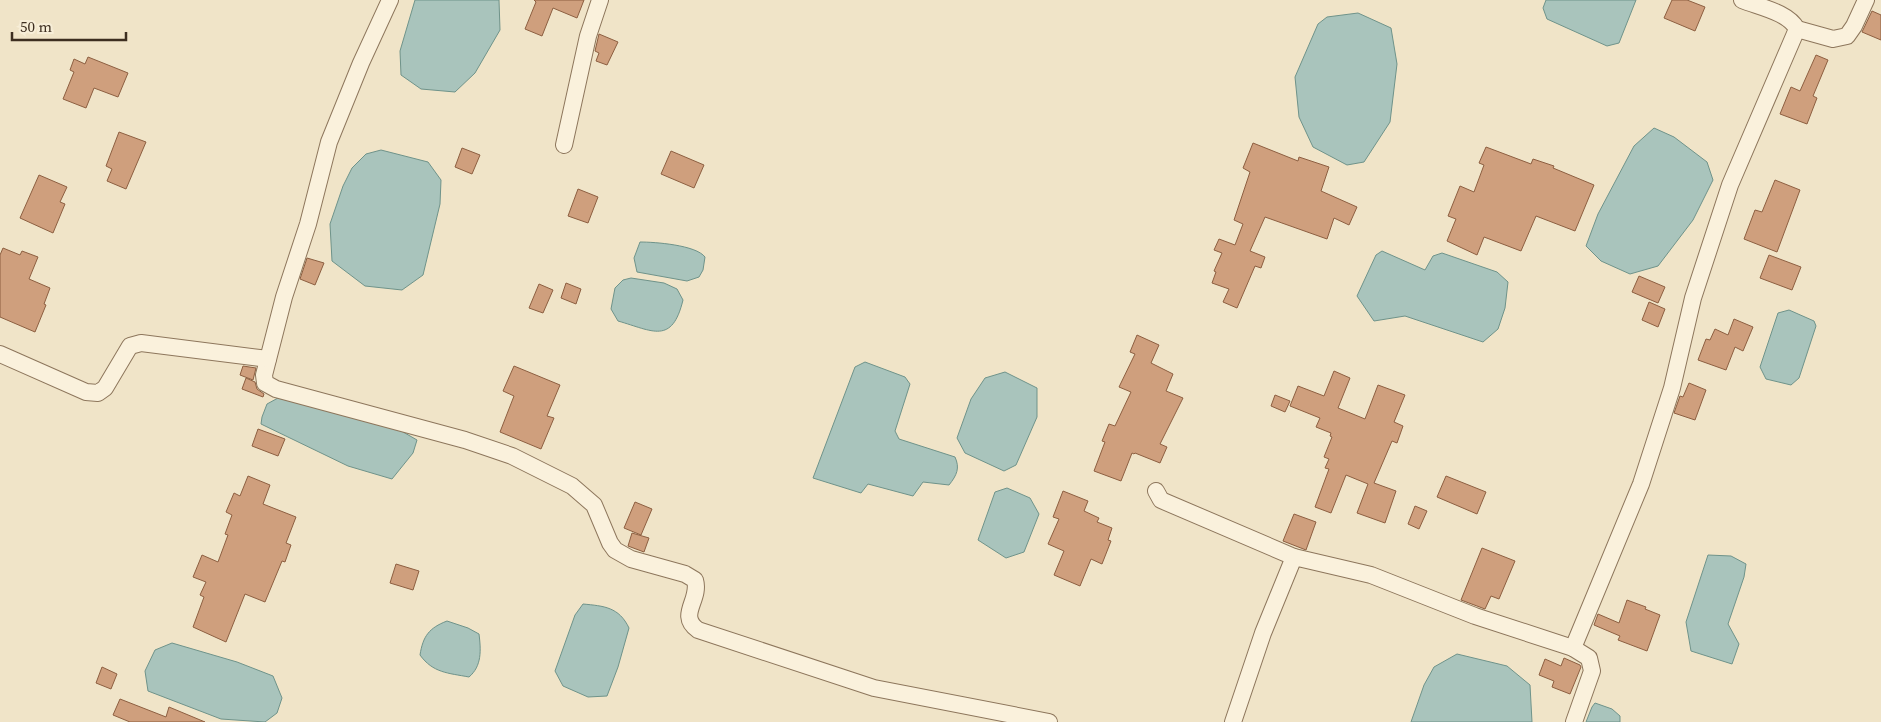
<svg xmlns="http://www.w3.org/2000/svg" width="1881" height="722" font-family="'Source Serif 4',serif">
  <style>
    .water { fill: #a9c4bc; stroke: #6f938a }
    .building { fill: #cf9f7d; stroke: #8d5f41 }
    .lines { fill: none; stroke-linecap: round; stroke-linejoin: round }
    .street-casing { stroke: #8d765c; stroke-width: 18 }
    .street { stroke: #faf1dc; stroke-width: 16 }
  </style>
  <rect width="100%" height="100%" fill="#f0e4c8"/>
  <g class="water">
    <polygon points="415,0 499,0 500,30 475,73 455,92 421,89 401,75 400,51"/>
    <polygon points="1546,0 1636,0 1619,43 1607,46 1547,19 1543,8"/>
    <polygon points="1358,13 1391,28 1397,64 1390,122 1364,162 1347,165 1313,147 1299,117 1295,77 1318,24 1327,17"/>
    <polygon points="1654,128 1674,137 1707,162 1713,180 1693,220 1658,266 1630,274 1601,261 1586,246 1598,214 1634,146"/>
    <polygon points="381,150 428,162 441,180 440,204 423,275 402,290 365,286 332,261 330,224 343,186 352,168 366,154"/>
    <path d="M 640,242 C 655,242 696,245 705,257 L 703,270 L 699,277 L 687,281 L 637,272 L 634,258 Z"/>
    <polygon points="1382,251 1425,270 1433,256 1442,253 1497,272 1508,282 1505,308 1498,329 1483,342 1405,316 1374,321 1357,296 1376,255"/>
    <path d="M 631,278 L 664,283 L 677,289 L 683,300 C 672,345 653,331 618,321 L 611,309 L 615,288 L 623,280 Z"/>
    <polygon points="1789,310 1814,321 1816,326 1799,378 1791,385 1766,379 1760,367 1778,313"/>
    <path d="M 865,362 L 905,377 L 910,384 L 895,431 L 899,439 L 955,457 C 960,468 957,475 949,485 L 923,482 L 913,496 L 868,484 L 861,493 L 813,478 L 855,367 Z"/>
    <polygon points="1005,372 1037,388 1037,417 1016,465 1004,471 965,453 957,438 971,399 985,378"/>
    <polygon points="278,398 391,425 417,440 413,453 392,479 348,466 261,424 262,417 267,404"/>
    <polygon points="1007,488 1030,498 1039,514 1024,552 1006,558 978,540 995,492"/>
    <polygon points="1708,555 1731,556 1746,564 1744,577 1728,624 1739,644 1732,664 1691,651 1686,622"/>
    <path d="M 583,604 C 604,606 619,607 629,628 L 618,667 L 607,696 L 588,697 L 563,686 L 555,671 L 575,615 Z"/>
    <path d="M 447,621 L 468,628 L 479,634 C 481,650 482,666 469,677 C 448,673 433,673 420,655 C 423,636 429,628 447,621 Z"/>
    <polygon points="172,643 237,662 273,676 282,698 277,713 265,722 221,719 148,691 145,671 155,650"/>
    <polygon points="1457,654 1507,666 1530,685 1532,722 1411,722 1424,685 1434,667"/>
    <polygon points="1595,703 1612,709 1620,716 1620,722 1586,722 1592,707"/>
  </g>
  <g class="building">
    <polygon points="534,0 584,0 577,18 553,8 542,36 525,29 536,2"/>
    <polygon points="1672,0 1687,0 1705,7 1695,31 1664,18"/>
    <polygon points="1872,11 1881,15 1881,40 1862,32"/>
    <polygon points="599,34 618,42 607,65 596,61 599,53 595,51"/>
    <polygon points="1816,55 1828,60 1813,96 1817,98 1807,124 1780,114 1791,87 1800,91"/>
    <polygon points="88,57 128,73 118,97 94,88 86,108 63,99 74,72 70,70 74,59 85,64"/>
    <polygon points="119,132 146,142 126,189 107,181 112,169 106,166"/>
    <polygon points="1253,143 1298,161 1299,157 1329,167 1321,191 1357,207 1349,225 1334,218 1327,239 1265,217 1250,251 1265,257 1261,268 1255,266 1237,308 1223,302 1229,289 1212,283 1216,272 1214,271 1222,253 1214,250 1219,239 1235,245 1243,224 1234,220 1250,172 1243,168"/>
    <polygon points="1486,147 1531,164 1533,159 1554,166 1553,168 1594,185 1575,231 1536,216 1521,251 1484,237 1477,255 1447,241 1456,219 1448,216 1460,186 1474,192 1484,165 1479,163"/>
    <polygon points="462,148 480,155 472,174 455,167"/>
    <polygon points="671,151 704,165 694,188 661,174"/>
    <polygon points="39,175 67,187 60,202 65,204 53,233 20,218"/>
    <polygon points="1775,180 1800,190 1777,252 1744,239 1755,210 1762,212"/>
    <polygon points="578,189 598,197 588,223 568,216"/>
    <polygon points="3,248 20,255 22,251 38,257 29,279 50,288 44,304 46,305 35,332 0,317 0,255"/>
    <polygon points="1769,255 1801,267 1792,290 1760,278"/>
    <polygon points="307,258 324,263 315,285 300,279"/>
    <polygon points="1639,276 1665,287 1658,303 1632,292"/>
    <polygon points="566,283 581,289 576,304 561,298"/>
    <polygon points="539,284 553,290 543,313 529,308"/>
    <polygon points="1649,302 1665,309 1658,327 1642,320"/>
    <polygon points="1734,319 1753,327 1743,351 1735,347 1726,370 1698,360 1706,339 1710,340 1715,329 1728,335"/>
    <polygon points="1137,335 1159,345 1151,363 1173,374 1166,391 1183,398 1160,444 1167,447 1160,463 1135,453 1134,454 1132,453 1121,481 1094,471 1105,442 1102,441 1109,424 1115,426 1131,392 1119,387 1135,354 1130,352"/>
    <polygon points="243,366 256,368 253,380 240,375"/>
    <polygon points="514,366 560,385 547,416 554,418 541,449 500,432 514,396 503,391"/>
    <polygon points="1334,371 1350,378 1338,408 1365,419 1378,385 1405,395 1394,422 1403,426 1397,443 1392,441 1374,483 1396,491 1385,523 1357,513 1368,484 1346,475 1331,513 1315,507 1329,469 1325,468 1329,459 1324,457 1332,437 1330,436 1331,433 1316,427 1320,418 1290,406 1298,386 1324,396"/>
    <polygon points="246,378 255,382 257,389 264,394 263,397 242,389"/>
    <polygon points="1689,383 1706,390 1695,420 1674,413 1680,396 1683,397"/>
    <polygon points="1275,395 1290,401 1285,412 1271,406"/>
    <polygon points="258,429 285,439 278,456 252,446"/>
    <polygon points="248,476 270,485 263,504 296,517 286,543 291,545 285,562 282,561 265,602 245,594 226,642 193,627 204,597 200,595 206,582 193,577 202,555 218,562 228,535 225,534 232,515 226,512 234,493 240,496"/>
    <polygon points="1446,476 1486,492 1477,514 1437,497"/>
    <polygon points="1063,491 1088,501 1084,511 1099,518 1097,522 1112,528 1108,540 1111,541 1102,564 1091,559 1080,586 1054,575 1064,551 1048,544 1059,519 1053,517"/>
    <polygon points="635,502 652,509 641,535 624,528"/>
    <polygon points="1415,506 1427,511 1419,529 1408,524"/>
    <polygon points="1294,514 1316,522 1306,550 1283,541"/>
    <polygon points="632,533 649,538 644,552 628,546"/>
    <polygon points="1482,548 1515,561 1499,599 1491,596 1485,609 1461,600"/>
    <polygon points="396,564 419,571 413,590 390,583"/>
    <polygon points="1627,600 1646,607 1645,609 1660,615 1647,651 1618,640 1620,636 1594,625 1598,614 1619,623"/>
    <polygon points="1564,658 1580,665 1581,667 1570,694 1552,687 1554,681 1539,675 1545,659 1561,666"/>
    <polygon points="102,667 117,674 111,689 96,683"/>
    <polygon points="120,699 166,717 169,707 205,722 130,722 113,715"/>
  </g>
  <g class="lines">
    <g class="street-casing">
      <g id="street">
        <path d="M 390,0 L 361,63 L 329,142 L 308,224 L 284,297 L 264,375 L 265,383 L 276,389 L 465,440 L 512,456 L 572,486 L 594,505 L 610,543 L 615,550 L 631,559 L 685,574 L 695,580 C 701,600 677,615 698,630 L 874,688 L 1049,722"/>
        <polyline points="1797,29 1833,39 1847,36 1854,26 1866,0"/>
        <polyline points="564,145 588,36 600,0"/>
        <polyline points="0,354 86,392 98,393 105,388 130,346 141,343 268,359"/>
        <polyline points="1156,491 1161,500 1294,557"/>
        <path d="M 1573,648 L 1641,484 L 1672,388 L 1693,298 L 1730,185 L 1797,29 C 1788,12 1759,7 1742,0"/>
        <polyline points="1233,722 1263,633 1294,557 1371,575 1475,616 1573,648 1589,658 1592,671 1574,722"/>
      </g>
    </g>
    <use href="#street" class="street"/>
  </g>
  <path d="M12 32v8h114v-8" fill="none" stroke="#3d2e20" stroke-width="2.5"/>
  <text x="20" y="32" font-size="15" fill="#3d2e20" stroke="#f7eed8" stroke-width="4" paint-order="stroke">50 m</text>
</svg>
